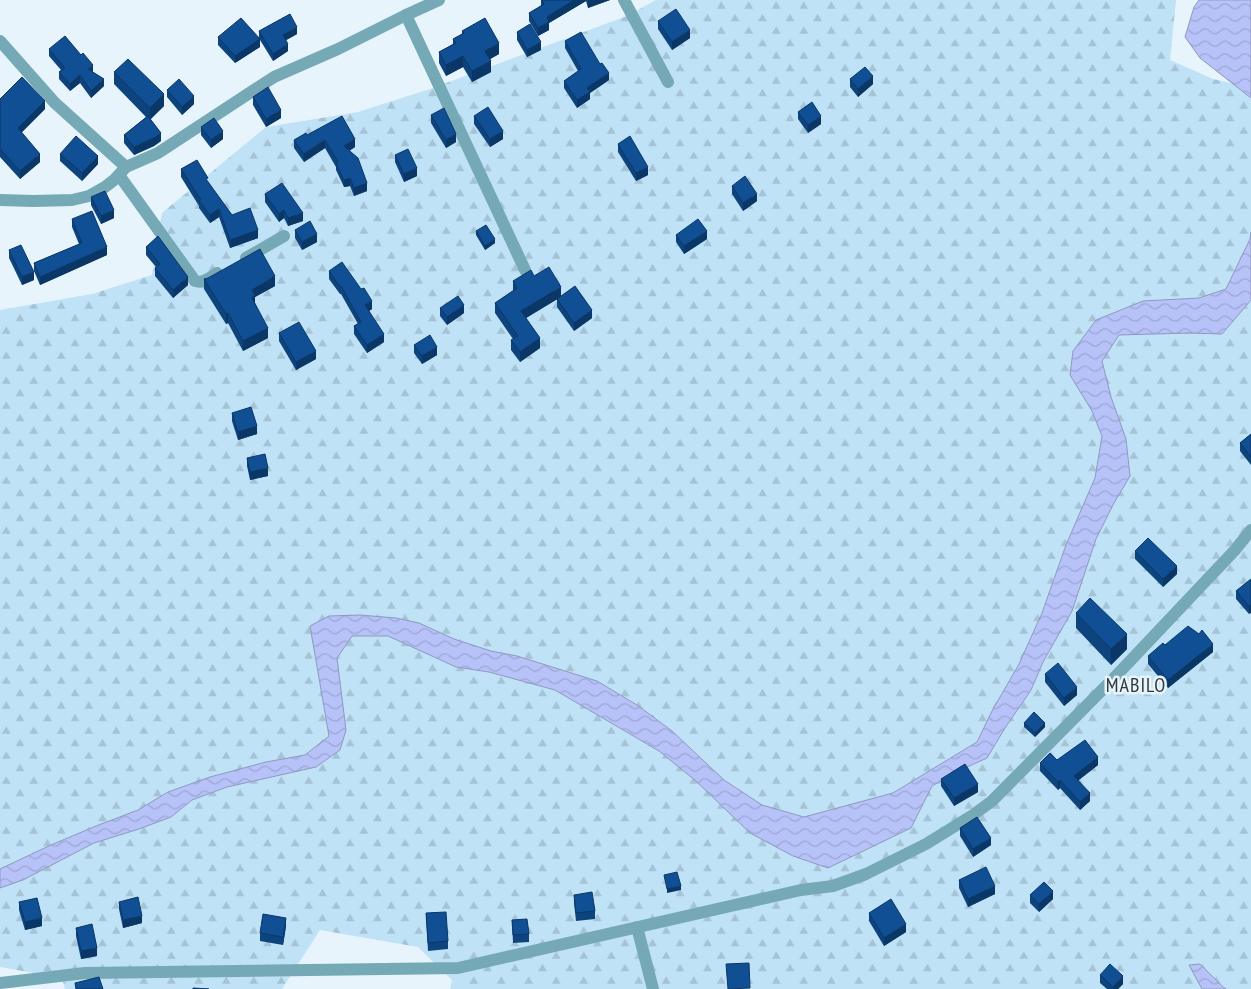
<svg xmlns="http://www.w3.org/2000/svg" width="1251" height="989" font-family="'PT Sans Narrow',sans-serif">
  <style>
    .forest { fill: url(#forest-firs) }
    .water { fill: url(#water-waves); stroke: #8f99bf }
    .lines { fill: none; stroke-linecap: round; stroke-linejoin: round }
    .street { stroke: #76a9b6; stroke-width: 12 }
    .wall { fill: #0e447e }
    .shaded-wall { fill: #0b3767 }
    .building { fill: #104f93; stroke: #0b3767 }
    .labels { text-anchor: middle; stroke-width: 5; stroke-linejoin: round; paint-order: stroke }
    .quarter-label { font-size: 20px; letter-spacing: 1px; fill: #33383b; stroke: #e7f4fb }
  </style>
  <defs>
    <pattern id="forest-firs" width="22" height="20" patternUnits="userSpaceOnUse" patternTransform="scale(1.25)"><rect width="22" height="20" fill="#bfe2f7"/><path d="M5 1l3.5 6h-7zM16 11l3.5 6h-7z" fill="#a5c3d5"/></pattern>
    <pattern id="water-waves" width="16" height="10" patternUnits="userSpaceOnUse" patternTransform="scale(1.25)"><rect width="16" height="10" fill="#b6c2f8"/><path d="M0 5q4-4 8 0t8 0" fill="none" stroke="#9da7d6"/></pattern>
  </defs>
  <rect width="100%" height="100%" fill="#e7f4fb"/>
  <polygon class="forest" points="656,0 1176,0 1170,60 1213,79 1251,88 1251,989 450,989 452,980 418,947 320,930 282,989 65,989 62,978 0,967 0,310 92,294 152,275 162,213 266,127 358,112 430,89 627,16"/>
  <g class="water">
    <polygon points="1199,0 1251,0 1251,98 1200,58 1185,37 1194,7"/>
    <polygon points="1251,232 1251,300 1222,334 1189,333 1119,335 1102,361 1111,397 1126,439 1130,476 1114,503 1096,539 1072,611 1043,662 1031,690 1005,728 987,758 956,772 932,786 911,828 828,868 793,856 750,833 696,781 659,751 555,690 489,672 456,667 388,636 352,636 337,658 346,730 340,750 316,767 227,787 192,800 171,817 139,829 94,843 23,880 0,888 0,869 51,845 96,826 138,810 168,792 210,777 266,762 305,755 329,736 310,626 329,616 360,615 396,618 419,623 454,639 491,651 517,656 597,681 637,705 672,731 724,780 762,805 804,817 893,793 977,742 992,711 1019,664 1042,613 1066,545 1095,478 1102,436 1092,411 1070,375 1073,351 1096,320 1143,301 1199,298 1226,289 1250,239"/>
    <polygon points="1200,964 1222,986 1226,989 1202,989 1189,965"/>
  </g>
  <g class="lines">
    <g class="street">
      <polyline points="624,0 668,82"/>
      <polyline points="406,15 525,270"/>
      <polyline points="0,41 55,103 126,167"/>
      <path d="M 119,175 L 195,281 C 203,284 211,277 217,273"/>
      <polyline points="0,200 33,201 72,200 89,196 105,187 114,180 126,167 158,153 274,77 338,49 406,15 439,0"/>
      <polyline points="246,258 284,236"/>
      <polyline points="637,927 653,989"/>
      <polyline points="0,983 85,973 458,968 801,890 833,886 866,874 926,844 973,815 992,801 1114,678 1235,550 1251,530"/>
    </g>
  </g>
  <g class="wall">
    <polygon points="541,0 610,0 588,8 586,1 549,23 549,30 538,36 529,21 529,13 541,6"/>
    <polygon points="658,21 690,38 672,50 658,29"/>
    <polygon points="259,31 297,34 286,40 288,51 273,61 260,40 260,47 235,63 218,45 218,37 259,37"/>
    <polygon points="462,31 499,54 490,59 491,72 472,82 463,67 446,76 439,63 439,52 453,44 453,39 462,34"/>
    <polygon points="517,32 541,50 527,57 517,40"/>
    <polygon points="565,41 609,80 590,93 590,99 577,108 564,88 564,81 578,71 565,48"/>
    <polygon points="49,49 93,72 104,86 91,98 80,83 70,91 59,79 59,72 61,70 49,56"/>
    <polygon points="114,72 164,106 150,119 161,141 154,146 134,155 124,143 124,135 146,117 114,84"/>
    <polygon points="850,79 873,84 858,97 850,87"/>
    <polygon points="167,90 194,104 182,115 167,97"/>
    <polygon points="253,97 281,118 266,127 253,105"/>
    <polygon points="0,99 45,109 21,133 40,162 20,179 0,157"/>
    <polygon points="798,112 821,124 808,133 798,119"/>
    <polygon points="431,115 456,142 446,148 431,123"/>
    <polygon points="474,116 503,139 490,147 474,124"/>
    <polygon points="201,127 223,139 211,148 201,135"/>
    <polygon points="307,135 355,147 349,151 367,191 354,196 350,186 344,187 336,170 336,167 325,148 304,162 294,148 294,140"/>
    <polygon points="618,144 648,175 636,181 618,152"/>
    <polygon points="60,154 98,164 82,181 60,161"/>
    <polygon points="395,155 417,176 404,182 395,162"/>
    <polygon points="181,169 208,182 232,215 258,238 230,248 219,217 210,223 199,208 199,206 181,177"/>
    <polygon points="732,186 757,201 743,211 732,194"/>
    <polygon points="265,194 303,221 288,226 284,218 279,222 265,202"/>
    <polygon points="91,197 114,218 101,224 91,205"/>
    <polygon points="72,219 107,255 40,285 34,271 34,263 79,244 72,227"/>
    <polygon points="295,230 317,242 302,250 295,238"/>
    <polygon points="476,231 495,243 485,250 476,235"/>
    <polygon points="676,235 707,239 684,254 676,242"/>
    <polygon points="146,247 188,285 173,298 155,276 155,268 156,267 146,255"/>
    <polygon points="9,250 34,280 22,285 9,258"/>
    <polygon points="329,271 372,309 369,311 384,342 367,353 354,334 354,326 358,324 341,294 340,294 329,279"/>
    <polygon points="534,276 592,318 574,331 557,307 557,299 526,318 540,348 520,362 511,350 511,340 513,339 495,313 495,303 513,291 513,281"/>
    <polygon points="204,279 275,286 255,297 255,304 268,338 243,351 228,323 226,324 204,289"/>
    <polygon points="440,308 464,313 447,325 440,316"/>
    <polygon points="279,333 316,359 296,370 279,341"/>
    <polygon points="414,345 437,355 422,364 414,353"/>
    <polygon points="232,413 257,434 238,440 232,421"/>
    <polygon points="1251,434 1251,465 1240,451 1240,443"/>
    <polygon points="247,458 268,476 250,480 247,466"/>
    <polygon points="1135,551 1177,574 1163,587 1135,559"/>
    <polygon points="1251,579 1249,614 1236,599 1236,591"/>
    <polygon points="1076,613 1127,649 1111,665 1076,628"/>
    <polygon points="1165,645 1213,652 1168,688 1148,664 1148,656"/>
    <polygon points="1045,674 1077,695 1064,706 1045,682"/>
    <polygon points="1024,723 1045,727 1035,737 1024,727"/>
    <polygon points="1057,760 1098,765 1078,780 1090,801 1080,810 1060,788 1058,790 1040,771 1040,763"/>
    <polygon points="941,779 978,792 954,806 941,786"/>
    <polygon points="960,828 991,845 973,857 960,836"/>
    <polygon points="959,880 995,894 968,907 959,888"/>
    <polygon points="574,895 595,911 595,919 576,921 574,903"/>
    <polygon points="1030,895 1053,899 1039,912 1030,903"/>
    <polygon points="19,902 42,926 25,930 19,910"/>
    <polygon points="119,902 142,923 123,928 119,909"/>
    <polygon points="426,913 448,941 448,949 428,951"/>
    <polygon points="869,913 906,932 884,946 869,921"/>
    <polygon points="512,920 529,934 529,942 513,943"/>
    <polygon points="286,926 283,945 260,941 260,933"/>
    <polygon points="76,928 97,956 81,959 76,936"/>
    <polygon points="1100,975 1123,984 1118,989 1107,989 1100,983"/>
  </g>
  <g class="shaded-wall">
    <polygon points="574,0 586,0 586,1 549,23 549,30 538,36 538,28 547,17"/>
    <polygon points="588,0 610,0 588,8"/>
    <polygon points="297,27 297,34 283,42 283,35"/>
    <polygon points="690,30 690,38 672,50 672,42"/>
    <polygon points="260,39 260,47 235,63 235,56"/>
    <polygon points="541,42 541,50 527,57 527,50"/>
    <polygon points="499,43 499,54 485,62 485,51"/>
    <polygon points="288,44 288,51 273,61 273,54"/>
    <polygon points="463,56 463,67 446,76 446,65"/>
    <polygon points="491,61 491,72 472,82 472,71"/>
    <polygon points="93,65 93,72 88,69"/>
    <polygon points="609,73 609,80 590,93 590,99 577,108 577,100 587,88"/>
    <polygon points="80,75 80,83 70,91 70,84"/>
    <polygon points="873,76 873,84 858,97 858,89"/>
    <polygon points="104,79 104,86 91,98 91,91"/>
    <polygon points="164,94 164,106 150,120 150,108"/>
    <polygon points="194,96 194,104 182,115 182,107"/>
    <polygon points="45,101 45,109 18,136 18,128"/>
    <polygon points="281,110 281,118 266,127 266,119"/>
    <polygon points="821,116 821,124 808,133 808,125"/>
    <polygon points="223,131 223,139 211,148 211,140"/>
    <polygon points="503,131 503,139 490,147 490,139"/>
    <polygon points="161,133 161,141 154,146 134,155 134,147"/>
    <polygon points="456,134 456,142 446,148 446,140"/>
    <polygon points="355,139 355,147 344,154 344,146"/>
    <polygon points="325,140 325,148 304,162 304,154"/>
    <polygon points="40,154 40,162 20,179 20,171"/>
    <polygon points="98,156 98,164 82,181 82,173"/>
    <polygon points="648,167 648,175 636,181 636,173"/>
    <polygon points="417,168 417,176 404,182 404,174"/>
    <polygon points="350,178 350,186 344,187 344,180"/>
    <polygon points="367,183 367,191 354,196 354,188"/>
    <polygon points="757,194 757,201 743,211 743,203"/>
    <polygon points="219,209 219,217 210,223 210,215"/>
    <polygon points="114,210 114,218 101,224 101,216"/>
    <polygon points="284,210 284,218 279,222 279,214"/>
    <polygon points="303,213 303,221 288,226 288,218"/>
    <polygon points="258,230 258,238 230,248 230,240"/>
    <polygon points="707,231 707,239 684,254 684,246"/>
    <polygon points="317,234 317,242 302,250 302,242"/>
    <polygon points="495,239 495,243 485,250 485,246"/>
    <polygon points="107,247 107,255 40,285 40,277"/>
    <polygon points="34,272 34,280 22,285 22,277"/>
    <polygon points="275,276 275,286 255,297 255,305 252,308 252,290"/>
    <polygon points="188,277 188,285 173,298 173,290"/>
    <polygon points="561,287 561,297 521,321 521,311"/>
    <polygon points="372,301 372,309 365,313 365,305"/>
    <polygon points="464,305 464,313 447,325 447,317"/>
    <polygon points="592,310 592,318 574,331 574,323"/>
    <polygon points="228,313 228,323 226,324 226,314"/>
    <polygon points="268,328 268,338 243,351 243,341"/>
    <polygon points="384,334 384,342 367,353 367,345"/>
    <polygon points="540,338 540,348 520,362 520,352"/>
    <polygon points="437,347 437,355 422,364 422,356"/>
    <polygon points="316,351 316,359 296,370 296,362"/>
    <polygon points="257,426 257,434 238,440 238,432"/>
    <polygon points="268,468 268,476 250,480 250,472"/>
    <polygon points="1177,566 1177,574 1163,587 1163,579"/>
    <polygon points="1251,605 1251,613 1249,614 1249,606"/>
    <polygon points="1127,634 1127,649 1111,665 1111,649"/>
    <polygon points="1213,644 1213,652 1168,688 1168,680"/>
    <polygon points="1077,687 1077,695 1064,706 1064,698"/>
    <polygon points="1045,723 1045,727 1035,737 1035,733"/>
    <polygon points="1098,757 1098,765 1074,784 1074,776"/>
    <polygon points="1060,780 1060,788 1058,790 1058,782"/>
    <polygon points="978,784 978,792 954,806 954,798"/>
    <polygon points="1090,793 1090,801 1080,810 1080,802"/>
    <polygon points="991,838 991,845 973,857 973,849"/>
    <polygon points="681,886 681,890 667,893 667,889"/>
    <polygon points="995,886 995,894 968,907 968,899"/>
    <polygon points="1053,891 1053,899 1039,912 1039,904"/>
    <polygon points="142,916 142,923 123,928 123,920"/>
    <polygon points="42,918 42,926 25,930 25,922"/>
    <polygon points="286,918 286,926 283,945 283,937"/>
    <polygon points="906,924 906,932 884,946 884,938"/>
    <polygon points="97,948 97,956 81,959 81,951"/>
    <polygon points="1123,976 1123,984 1118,989 1113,989 1113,987"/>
  </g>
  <g class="building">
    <polygon points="542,0 574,0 547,17 549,22 538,28 529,13 544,4"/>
    <polygon points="676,9 690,30 672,42 658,21"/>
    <polygon points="290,14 297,27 283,35 288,44 273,54 259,31"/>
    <polygon points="241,18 260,39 235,56 218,37"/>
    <polygon points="485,18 499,43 485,51 491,61 472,71 463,56 446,65 439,52 456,43 453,39 464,33 462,31"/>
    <polygon points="530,24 541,42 527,50 517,32"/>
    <polygon points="581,32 600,64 602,63 609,73 587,88 590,92 577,100 564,81 581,69 565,41"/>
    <polygon points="65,36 81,55 83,53 93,65 88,69 104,79 91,91 80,75 70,84 59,72 65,68 49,49"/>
    <polygon points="128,59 164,94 150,108 114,72"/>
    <polygon points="865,67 873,76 858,89 850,79"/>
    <polygon points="22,77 45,101 18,128 40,154 20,171 0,149 0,99"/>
    <polygon points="179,79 194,96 182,107 167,90"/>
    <polygon points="268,87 281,110 266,119 253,97"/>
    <polygon points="812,102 821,116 808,125 798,112"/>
    <polygon points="488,107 503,131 490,139 474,116"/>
    <polygon points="444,108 456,134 446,140 431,115"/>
    <polygon points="148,116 161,133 154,138 134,147 124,135"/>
    <polygon points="342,116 355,139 344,146 358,158 367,183 354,188 350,178 344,180 336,163 338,162 325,140 304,154 294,140 306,133 307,135"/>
    <polygon points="214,118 223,131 211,140 201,127"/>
    <polygon points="76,136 98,156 82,173 60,154"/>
    <polygon points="630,136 648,167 636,173 618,144"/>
    <polygon points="408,149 417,168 404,174 395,155"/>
    <polygon points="197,160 208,178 206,179 232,215 250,208 258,230 230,240 219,209 210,215 199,201 201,200 181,169"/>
    <polygon points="745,176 757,194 743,203 732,186"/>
    <polygon points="282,183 303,213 288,218 284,210 279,214 265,194"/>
    <polygon points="105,191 114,210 101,216 91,197"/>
    <polygon points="92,211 107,247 40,277 34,263 82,243 72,219"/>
    <polygon points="698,219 707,231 684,246 676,235"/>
    <polygon points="310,221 317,234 302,242 295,230"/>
    <polygon points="486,225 495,239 485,246 476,231"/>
    <polygon points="158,236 188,277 173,290 155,268 160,264 146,247"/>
    <polygon points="21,245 34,272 22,277 9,250"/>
    <polygon points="260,249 275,276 252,290 255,295 252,298 268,328 243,341 228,313 226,314 204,279 208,278"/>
    <polygon points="342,262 361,289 364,288 372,301 365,305 384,334 367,345 354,326 361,322 341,286 340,287 329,271"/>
    <polygon points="549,267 561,287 521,311 540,338 520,352 511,340 518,336 495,303 517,288 513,281 531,270 534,276"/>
    <polygon points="575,286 592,310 574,323 557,299"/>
    <polygon points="458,296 464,305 447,317 440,308"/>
    <polygon points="299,322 316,351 296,362 279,333"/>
    <polygon points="430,335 437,347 422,356 414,345"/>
    <polygon points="251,407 257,426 238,432 232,413"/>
    <polygon points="1251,434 1251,457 1240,443"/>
    <polygon points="265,454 268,468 250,472 247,458"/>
    <polygon points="1148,538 1177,566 1163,579 1135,551"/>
    <polygon points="1251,579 1251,605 1249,606 1236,591"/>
    <polygon points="1090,598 1127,634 1111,649 1076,613"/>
    <polygon points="1188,626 1199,634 1202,630 1213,644 1168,680 1148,656 1163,643 1165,645"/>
    <polygon points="1058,663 1077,687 1064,698 1045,674"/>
    <polygon points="1034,712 1045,723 1035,733 1024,723"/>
    <polygon points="1085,740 1098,757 1074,776 1090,793 1080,802 1060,780 1058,782 1040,763 1050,753 1057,760"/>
    <polygon points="965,764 978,784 954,798 941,779"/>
    <polygon points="977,817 991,838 973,849 960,828"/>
    <polygon points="986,867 995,886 968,899 959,880"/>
    <polygon points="677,872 681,886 667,889 664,875"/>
    <polygon points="1044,882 1053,891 1039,904 1030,895"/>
    <polygon points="592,892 595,911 576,913 574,895"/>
    <polygon points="138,897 142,916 123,920 119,902"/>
    <polygon points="37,898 42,918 25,922 19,902"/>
    <polygon points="891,899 906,924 884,938 869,913"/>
    <polygon points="446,912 448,941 428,943 426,913"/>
    <polygon points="263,914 286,918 283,937 260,933"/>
    <polygon points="527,919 529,934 513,935 512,920"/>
    <polygon points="92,924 97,948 81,951 76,928"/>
    <polygon points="749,963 750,988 728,989 726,964"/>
    <polygon points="1110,964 1123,976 1113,987 1100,975"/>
    <polygon points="99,977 103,989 76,989 75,983"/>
    <polygon points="193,988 209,989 193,989"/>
  </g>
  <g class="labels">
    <g class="quarter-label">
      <text x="1136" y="692">MABILO</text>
    </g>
  </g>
</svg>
